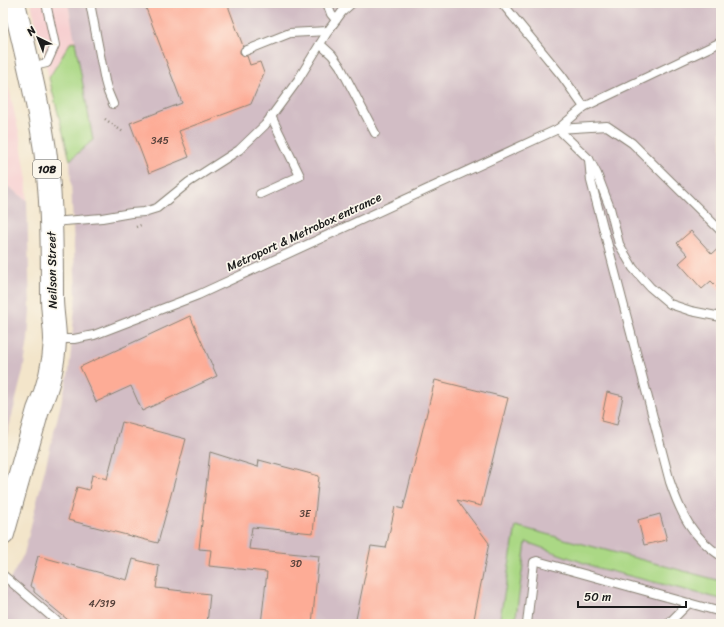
<svg xmlns="http://www.w3.org/2000/svg" width="724" height="627" font-family="Sriracha,sans-serif">
  <style>
    .built { fill: #f7cfd0 }
    .industrial { fill: #d2bdc5 }
    .green { fill: #abd885; stroke: #647a50 }
    .building { fill: #fdac96 }
    .lines { fill: none; stroke-linecap: round; stroke-linejoin: round }
    .lane-casing { stroke: #888073; stroke-width: 10 }
    .primary-casing { stroke: #888073; stroke-width: 24 }
    .path { stroke: #888073; stroke-width: 2.5; stroke-dasharray: 1 3; stroke-linecap: butt }
    .lane { stroke: #fff; stroke-width: 8 }
    .primary { stroke: #fff; stroke-width: 22 }
    .labels { text-anchor: middle; stroke-width: 3.5; stroke-linejoin: round; paint-order: stroke }
    .number-label { font-size: 10px; fill: #54403a }
    .shield { fill: #fbf7ec; stroke: #5f5e5a; stroke-width: 1 }
    .shield-label { font-size: 11px; font-weight: bold; fill: #1c1c1c }
    .street-label { font-size: 12px; fill: #1c1c1c; stroke: #fbf7ec }
  </style>
  <rect width="100%" height="100%" fill="#fbf7ec"/>
  <filter id="ink" filterUnits="userSpaceOnUse"><feTurbulence type="fractalNoise" baseFrequency=".025" numOctaves="2"/><feDisplacementMap in="SourceGraphic" scale="8" xChannelSelector="R" yChannelSelector="G"/><feConvolveMatrix kernelMatrix="1 2 1 2 8 2 1 2 1" color-interpolation-filters="sRGB"/></filter>
  <filter id="wash" filterUnits="userSpaceOnUse"><feTurbulence type="fractalNoise" baseFrequency=".012" numOctaves="4" result="noise"/><feDisplacementMap in="SourceGraphic" scale="16" xChannelSelector="R" yChannelSelector="G"/><feGaussianBlur stdDeviation="0.9" result="paint"/><feColorMatrix in="noise" values="0 0 0 0 0 0 0 0 0 0 0 0 0 0 0 0 0 1.4 0 .05"/><feComposite in="paint" operator="in"/></filter>
  <g filter="url(#wash)">
    <rect width="100%" height="100%" fill="#f3e5ca"/>
    <g class="built">
      <polygon points="31,3 68,3 75,41 70,43 49,78"/>
      <polygon points="3,63 20,137 27,180 27,200 3,183"/>
    </g>
    <g class="industrial">
      <polygon points="68,3 721,3 721,581 517,526 499,624 3,624 3,592 24,554 69,371 76,296 70,160 93,140"/>
      <polygon points="3,183 27,200 30,310 28,340 23,371 3,452"/>
      <polygon points="525,542 598,568 721,599 721,624 515,624"/>
    </g>
    <g class="green">
      <polygon points="75,41 93,140 70,160 49,78 70,43"/>
      <polygon points="516,526 721,581 721,599 598,568 526,542 515,624 499,624"/>
    </g>
    <g id="blocks">
      <g class="building">
        <polygon points="144,3 227,3 243,46 240,50 240,53 244,56 247,56 250,65 260,62 264,73 251,104 179,131 189,157 149,173 130,123 182,103"/>
        <polygon points="691,231 712,254 721,246 721,291 711,281 702,289 679,263 688,255 677,243"/>
        <polygon points="190,316 217,376 142,411 131,386 96,402 80,367"/>
        <polygon points="435,380 508,398 481,506 457,500 489,543 473,624 355,624 371,546 386,548 395,507 403,509"/>
        <polygon points="607,392 623,396 617,425 601,421"/>
        <polygon points="122,422 186,439 158,543 68,520 77,487 89,490 92,475 107,479"/>
        <polygon points="210,452 258,467 259,460 319,476 313,533 252,527 249,549 319,556 312,624 261,624 267,572 209,566 211,550 199,549"/>
        <polygon points="660,514 667,540 644,545 638,520"/>
        <polygon points="38,556 127,580 133,559 159,566 156,588 210,594 207,624 73,624 34,592 34,588 30,586"/>
      </g>
    </g>
  </g>
  <g filter="url(#ink)">
    <use href="#blocks" fill-opacity="0" stroke="#888073" stroke-width="1"/>
    <g class="lines">
      <g class="lane-casing">
        <g id="lane">
          <polyline points="90,3 105,81 108,92 113,104"/>
          <polyline points="327,3 331,14 336,20"/>
          <polyline points="502,3 562,76 584,107"/>
          <polyline points="320,44 332,55 340,66 375,133"/>
          <polyline points="245,51 290,33 328,31"/>
          <polyline points="30,67 47,63 55,45 46,3"/>
          <polyline points="558,129 589,159 597,174 610,208 619,244 633,268 650,287 670,304 691,311 721,317"/>
          <polyline points="558,129 607,126 632,143 721,231"/>
          <path d="M 589,159 L 591,181 L 670,482 C 681,514 692,537 721,556"/>
          <polyline points="260,194 300,176 271,116"/>
          <polyline points="52,222 102,218 131,213 144,212 157,208 189,182 239,150 265,125 298,80 328,31 342,12 352,3"/>
          <polyline points="56,339 74,339 94,335 198,295 558,129 584,107 721,42"/>
          <polyline points="3,575 60,624"/>
          <polyline points="527,624 534,562 537,561 721,612"/>
          <polyline points="668,624 689,603"/>
        </g>
      </g>
      <g class="primary-casing">
        <path id="primary" d="M 3,534 L 38,410 C 48,388 54,364 55,340 C 55,326 52,312 52,298 C 52,242 52,186 42,131 C 35,88 24,45 14,3"/>
      </g>
      <g class="path">
        <polyline points="105,119 123,132"/>
        <polyline points="136,227 143,224"/>
      </g>
      <use href="#lane" class="lane"/>
      <use href="#primary" class="primary"/>
    </g>
  </g>
  <g class="labels">
    <g class="number-label">
      <text x="160" y="144">345</text>
      <text x="305" y="517">3E</text>
      <text x="296" y="567">3D</text>
      <text x="102" y="607">4/319</text>
    </g>
    <rect class="shield" x="33" y="160" width="28" height="18" rx="3"/>
    <g class="shield-label">
      <text x="47" y="173">10B</text>
    </g>
    <g class="street-label">
      <text transform="translate(304 232) rotate(-25)" y="4">Metroport &amp; Metrobox entrance</text>
      <text transform="translate(52 270) rotate(-91)" y="4">Neilson Street</text>
    </g>
  </g>
  <rect width="724" height="627" fill="none" stroke="#fbf7ec" stroke-width="16"/>
  <g transform="translate(38 38) rotate(317)" stroke="#fbf7ec" stroke-width="3" paint-order="stroke">
  <path d="M0-3L7 15L0 10L-7 15Z" fill="#1c1c1c"/>
  <text y="-6" font-size="11" font-weight="bold" text-anchor="middle" fill="#1c1c1c">N</text>
  </g>
  <path d="M578 601v6h108v-6" fill="none" stroke="#1c1c1c" stroke-width="2"/>
  <text x="584" y="601" font-size="12" fill="#1c1c1c" stroke="#fbf7ec" stroke-width="3" paint-order="stroke">50 m</text>
</svg>
